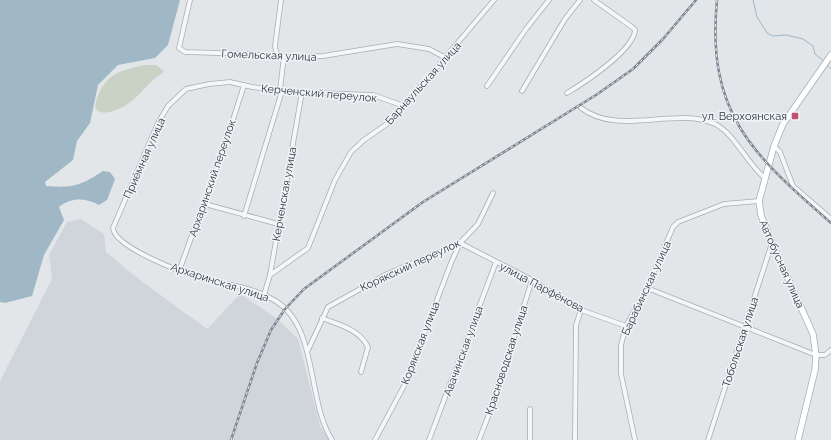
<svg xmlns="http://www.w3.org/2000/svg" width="831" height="440" font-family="Raleway,sans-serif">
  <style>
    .built { fill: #d0d5db }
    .green { fill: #c9d2c4 }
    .water { fill: #a0b7c6 }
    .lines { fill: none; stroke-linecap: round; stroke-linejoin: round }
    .stream { stroke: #a0b7c6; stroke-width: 1 }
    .street-casing { stroke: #a7adb3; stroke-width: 5.5 }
    .secondary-casing { stroke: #a7adb3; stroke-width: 7 }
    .street { stroke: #f4f6f8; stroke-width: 4 }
    .secondary { stroke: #fff; stroke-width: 5.5 }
    .rail-casing { stroke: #7d8791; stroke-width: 2.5 }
    .rail { stroke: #f1f4f7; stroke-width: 1; stroke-dasharray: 3; stroke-linecap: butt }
    .poi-dot { fill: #c35271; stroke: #f1f4f7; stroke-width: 1.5 }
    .labels { text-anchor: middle; stroke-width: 3; stroke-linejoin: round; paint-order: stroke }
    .street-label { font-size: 11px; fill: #2b3540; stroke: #f1f4f7 }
    .poi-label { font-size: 11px; fill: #2b3540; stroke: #f1f4f7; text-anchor: end }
  </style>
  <rect width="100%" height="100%" fill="#e2e6e9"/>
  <polygon class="built" points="81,219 104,234 106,252 136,277 207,329 240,294 276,318 298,339 320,426 329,440 0,440 0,381 52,279 49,255 67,222"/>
  <path class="green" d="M 144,65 L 156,65 L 164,71 C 161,75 156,77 153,80 C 139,94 129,108 109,112 C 105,113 99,113 97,110 C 94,107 96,102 97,98 C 107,72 121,71 144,65 Z"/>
  <path class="water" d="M 0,0 L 180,0 L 168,45 L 155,58 L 118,65 L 98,85 L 90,123 L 77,141 L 73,160 L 45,182 L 46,186 C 73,188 80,186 103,171 L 110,172 L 115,179 L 107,200 L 99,205 C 85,198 72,197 59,207 L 64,220 L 44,255 L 32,296 L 5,303 L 0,302 Z"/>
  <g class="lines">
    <g class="stream">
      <polyline points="753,0 757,17 767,33 773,36 786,35 803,39 813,46 815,54 824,61"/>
      <polyline points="827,65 831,69"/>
    </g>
    <g class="street-casing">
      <g id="street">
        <polyline points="190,0 179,48 185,52 250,54 273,57 323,56 397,44 429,49 446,58"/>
        <polyline points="277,56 275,46 281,0"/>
        <polyline points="487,86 526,29 549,0"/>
        <polyline points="280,90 284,56"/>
        <polyline points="522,91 565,19 580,0"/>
        <path d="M 567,93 C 584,83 634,50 635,30 L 632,27 L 594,0"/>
        <path d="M 581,108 C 619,137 675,106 715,124 C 734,133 748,165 765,178"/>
        <polyline points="774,146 780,152 793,186 831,219"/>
        <polyline points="205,204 278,224"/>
        <polyline points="244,216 282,91"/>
        <polyline points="179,271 225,145 244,85"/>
        <polyline points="270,275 308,248 335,180 351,152 364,140 387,124 404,106 494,0"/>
        <polyline points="647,288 816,355 825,355 831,350"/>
        <polyline points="264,295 270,275 302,92"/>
        <path d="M 322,318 C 339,325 359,329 368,347 L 361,372"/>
        <polyline points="308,350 328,307 387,274 460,243 478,224 493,193"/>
        <path d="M 332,440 C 306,399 319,326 274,300 C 252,287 225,284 201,278 C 183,273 114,247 113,228 L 158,123 L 168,106 L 186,89 L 209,84 L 230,82 L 252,87 L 291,92 L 373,95 L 404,106"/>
        <polyline points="375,440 405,384 451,263 460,243 532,280 581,310 626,326"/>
        <polyline points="429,440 496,262"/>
        <polyline points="479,440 493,404 532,280"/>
        <polyline points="530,440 530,409"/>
        <polyline points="575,440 576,325 581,310"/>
        <polyline points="635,440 621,374 621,345 626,326 647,288 673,227 678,222 724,204 759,201"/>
        <polyline points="708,440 772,243"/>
      </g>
    </g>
    <g class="secondary-casing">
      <polyline id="secondary" points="798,440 815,370 816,355 813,334 772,243 761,215 759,201 774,146 783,124 831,55"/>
    </g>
    <use href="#street" class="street"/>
    <use href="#secondary" class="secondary"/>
    <g class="rail-casing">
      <g id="rail">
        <path d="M 717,0 C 706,113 752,154 831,223"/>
        <polyline points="231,440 257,363 271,330 285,309 304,289 423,202 596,95 633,69 663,39 696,0"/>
      </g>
    </g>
    <use href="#rail" class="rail"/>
  </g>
  <rect class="poi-dot" x="791" y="112" width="8" height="8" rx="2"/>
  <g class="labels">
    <g class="street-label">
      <text transform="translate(269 55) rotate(2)" y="4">Гомельская улица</text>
      <text transform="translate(423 83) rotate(-48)" y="4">Барнаульская улица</text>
      <text transform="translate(319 93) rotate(5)" y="4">Керченский переулок</text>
      <text transform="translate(144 158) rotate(-66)" y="4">Приёмная улица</text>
      <text transform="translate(212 178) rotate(-71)" y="4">Архаринский переулок</text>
      <text transform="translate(284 194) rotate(-80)" y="4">Керченская улица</text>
      <text transform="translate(782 264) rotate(66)" y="4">Автобусная улица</text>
      <text transform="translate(410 265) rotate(-25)" y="4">Корякский переулок</text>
      <text transform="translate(220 282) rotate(18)" y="4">Архаринская улица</text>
      <text transform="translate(542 287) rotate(28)" y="4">улица Парфёнова</text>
      <text transform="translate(646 288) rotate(-65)" y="4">Барабинская улица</text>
      <text transform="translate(740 342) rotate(-72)" y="4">Тобольская улица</text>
      <text transform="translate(420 343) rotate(-69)" y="4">Корякская улица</text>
      <text transform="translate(463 351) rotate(-70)" y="4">Авачинская улица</text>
      <text transform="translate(506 360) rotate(-72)" y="4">Красноводская улица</text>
    </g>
    <g class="poi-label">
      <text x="787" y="120">ул. Верхоянская</text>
    </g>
  </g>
</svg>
